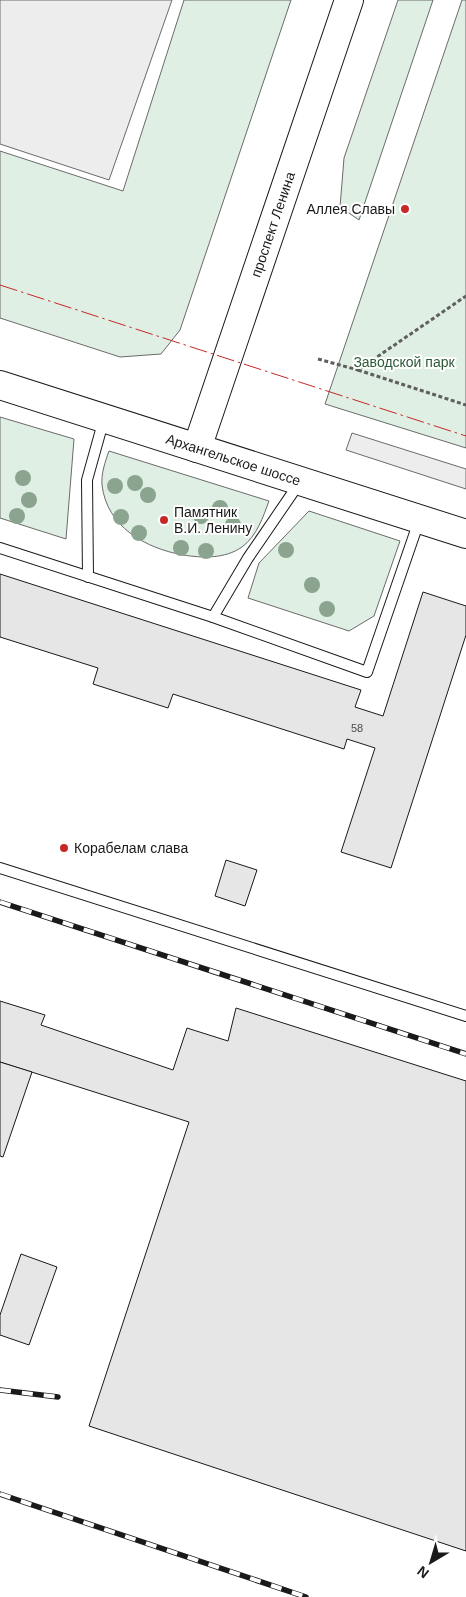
<svg xmlns="http://www.w3.org/2000/svg" width="466" height="1597" font-family="Arial,sans-serif">
  <style>
    .green { fill: #e0efe3; stroke: #6a6a6a }
    .parking { fill: #ededed; stroke: #6a6a6a }
    .building { fill: #e6e6e6; stroke: #1a1a1a }
    .lines { fill: none; stroke-linecap: round; stroke-linejoin: round }
    .service-casing { stroke: #1a1a1a; stroke-width: 12 }
    .secondary-casing { stroke: #1a1a1a; stroke-width: 30 }
    .primary-casing { stroke: #1a1a1a; stroke-width: 30 }
    .path { stroke: #5f5f5f; stroke-width: 3; stroke-dasharray: 4 2.5; stroke-linecap: butt }
    .service { stroke: #fff; stroke-width: 10 }
    .secondary { stroke: #fff; stroke-width: 28 }
    .primary { stroke: #fff; stroke-width: 28 }
    .rail-casing { stroke: #1a1a1a; stroke-width: 5.5 }
    .rail { stroke: #fff; stroke-width: 4; stroke-dasharray: 11; stroke-linecap: butt }
    .power { stroke: #c62828; stroke-width: 1; stroke-dasharray: 18 4 2.5 4; stroke-linecap: butt }
    .tree { fill: #8aa48f }
    .poi-dot { fill: #c62828; stroke: #fff; stroke-width: 2 }
    .labels { text-anchor: middle; stroke-width: 4; stroke-linejoin: round; paint-order: stroke }
    .number-label { font-size: 11px; fill: #4d4d4d }
    .poi-label { font-size: 14px; fill: #1a1a1a; stroke: #fff; text-anchor: start }
    .street-label { font-size: 14px; fill: #1a1a1a; stroke: #fff }
    .park-label { font-size: 14px; fill: #2b5a34; stroke: #fff }
  </style>
  <rect width="100%" height="100%" fill="#fff"/>
  <g class="green">
    <polygon points="184,0 291,0 180,330 161,354 120,357 0,318 0,151 123,191"/>
    <polygon points="398,0 433,0 359,220 340,207 344,158"/>
    <polygon points="462,0 466,0 466,448 325,404"/>
    <polygon points="0,417 74,439 66,539 0,518"/>
    <path d="M 109,451 L 269,501 C 263,517 257,536 242,547 C 225,559 202,558 183,555 C 145,548 107,527 102,485 C 101,474 105,462 109,451 Z"/>
    <polygon points="309,511 400,541 374,616 349,631 248,598 259,563"/>
  </g>
  <g class="parking">
    <polygon points="0,0 172,0 109,180 0,144"/>
    <polygon points="352,433 466,469 466,489 346,450"/>
  </g>
  <g class="building">
    <polygon points="0,574 361,690 355,707 383,716 423,592 466,606 466,635 391,868 341,852 375,748 347,739 344,749 173,694 168,708 93,684 98,668 0,637"/>
    <polygon points="226,860 257,870 245,906 215,896"/>
    <polygon points="0,1001 45,1015 41,1025 173,1070 187,1028 228,1041 236,1008 466,1081 466,1551 89,1426 189,1122 0,1062"/>
    <polygon points="0,1062 32,1072 3,1157 0,1156"/>
    <polygon points="21,1254 57,1267 29,1345 0,1335 0,1315"/>
  </g>
  <g class="lines">
    <g class="service-casing">
      <g id="service">
        <polyline points="0,548 213,617 367,672 419,521"/>
        <polyline points="88,577 87,480 104,419"/>
        <polyline points="213,617 248,558 300,482"/>
        <polyline points="0,868 466,1016"/>
      </g>
    </g>
    <g class="secondary-casing">
      <g id="secondary">
        <path id="s1" d="M 197,448 L 349,0"/>
      </g>
    </g>
    <g class="primary-casing">
      <g id="primary">
        <path id="s2" d="M 0,385 L 466,534"/>
      </g>
    </g>
    <g class="path">
      <polyline points="318,359 358,370 466,296"/>
      <polyline points="358,370 466,405"/>
    </g>
    <use href="#service" class="service"/>
    <use href="#secondary" class="secondary"/>
    <use href="#primary" class="primary"/>
    <g class="rail-casing">
      <g id="rail">
        <polyline points="0,902 466,1054"/>
        <polyline points="0,1390 58,1397"/>
        <polyline points="0,1494 306,1597"/>
      </g>
    </g>
    <use href="#rail" class="rail"/>
    <polyline class="power" points="0,285 466,436"/>
  </g>
  <g class="tree">
    <circle cx="23" cy="478" r="8"/>
    <circle cx="135" cy="483" r="8"/>
    <circle cx="115" cy="486" r="8"/>
    <circle cx="148" cy="495" r="8"/>
    <circle cx="29" cy="500" r="8"/>
    <circle cx="220" cy="508" r="8"/>
    <circle cx="17" cy="516" r="8"/>
    <circle cx="201" cy="516" r="8"/>
    <circle cx="121" cy="517" r="8"/>
    <circle cx="233" cy="525" r="8"/>
    <circle cx="139" cy="533" r="8"/>
    <circle cx="181" cy="548" r="8"/>
    <circle cx="286" cy="550" r="8"/>
    <circle cx="206" cy="551" r="8"/>
    <circle cx="312" cy="585" r="8"/>
    <circle cx="327" cy="609" r="8"/>
  </g>
  <g class="poi-dot">
    <circle cx="405" cy="209" r="5"/>
    <circle cx="164" cy="520" r="5"/>
    <circle cx="64" cy="848" r="5"/>
  </g>
  <g class="labels">
    <g class="number-label">
      <text x="357" y="732">58</text>
    </g>
    <g class="poi-label">
      <text x="395" y="214" text-anchor="end">Аллея Славы</text>
      <text x="174" y="517">Памятник<tspan x="174" dy="16">В.И. Ленину</tspan></text>
      <text x="74" y="853">Корабелам слава</text>
    </g>
    <g class="street-label">
      <text dy="5" stroke="none"><textPath href="#s1" startOffset="236">проспект Ленина</textPath></text>
      <text dy="5" stroke="none"><textPath href="#s2" startOffset="245">Архангельское шоссе</textPath></text>
    </g>
    <g class="park-label">
      <text x="404" y="367">Заводской парк</text>
    </g>
  </g>
  <g transform="translate(431 1562) rotate(218)" stroke="#ffffff" stroke-width="4" paint-order="stroke">
  <path d="M0-4L9 19L0 12L-9 19Z" fill="#1a1a1a"/>
  <text y="-8" font-size="14" font-weight="bold" text-anchor="middle" fill="#1a1a1a">N</text>
  </g>
</svg>
